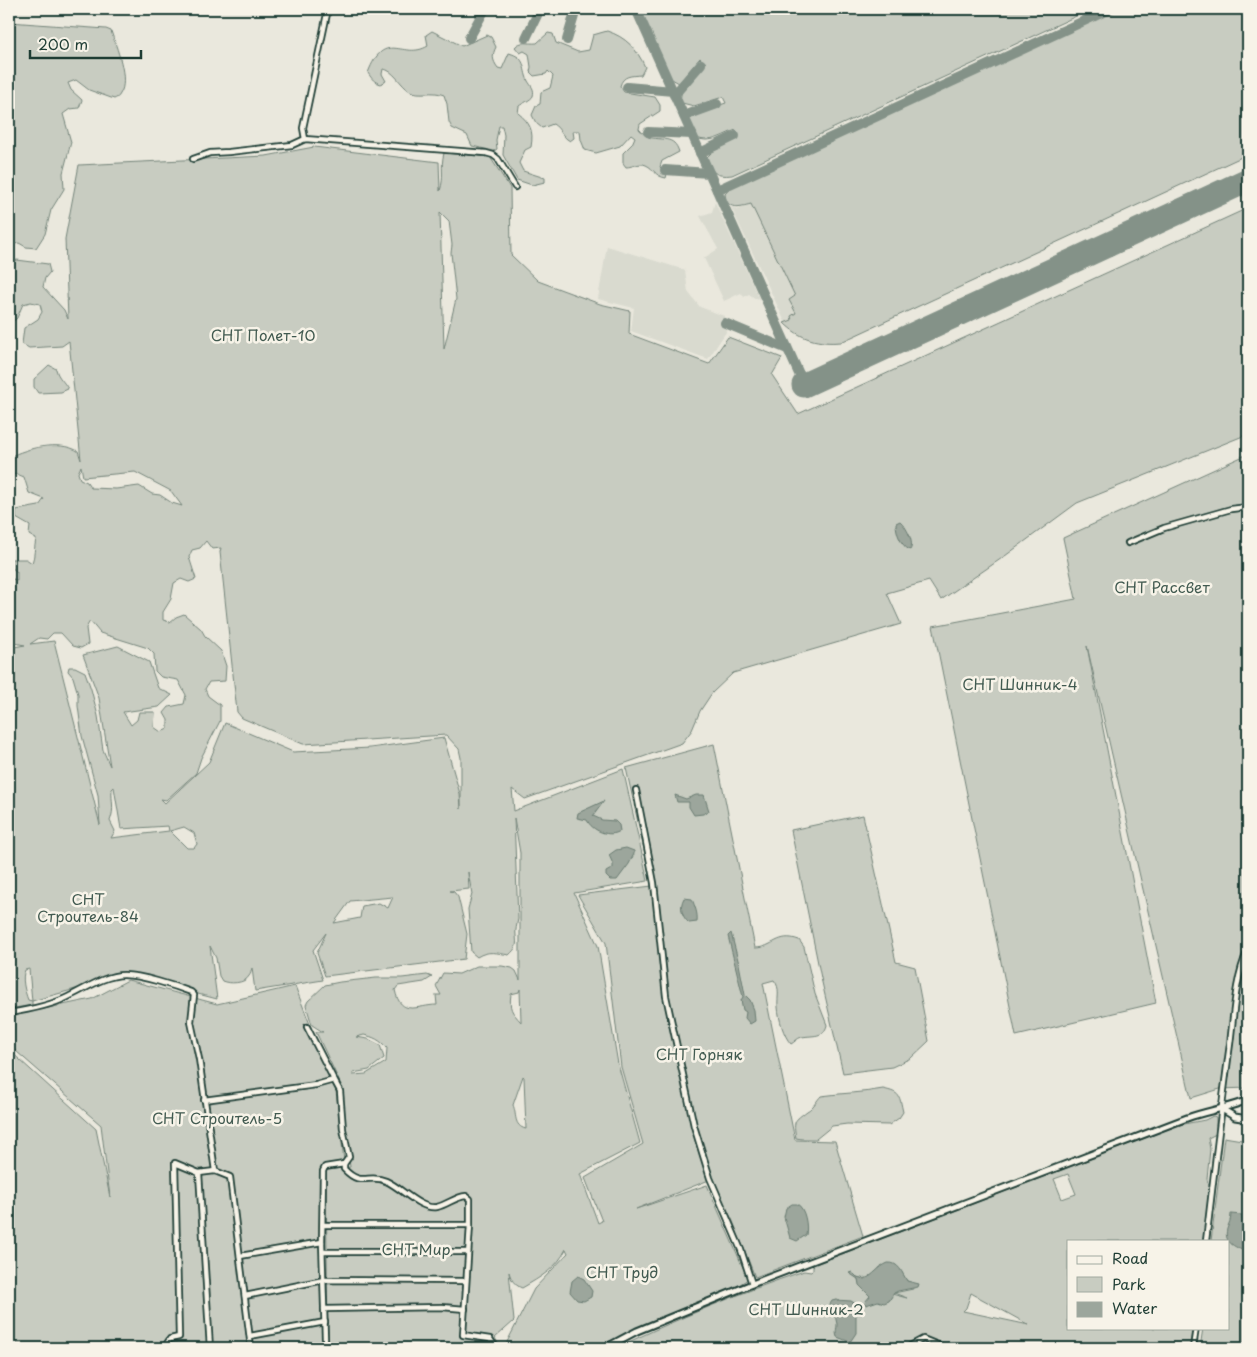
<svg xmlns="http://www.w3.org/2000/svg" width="1257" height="1357" font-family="'Playpen Sans',sans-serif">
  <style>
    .built { fill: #d9dacf }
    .green { fill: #c8ccc1; stroke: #74847a; fill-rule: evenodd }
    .water { fill: #9ca69c; stroke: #6a7c72 }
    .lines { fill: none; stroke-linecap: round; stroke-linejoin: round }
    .taxiway { stroke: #849288; stroke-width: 10 }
    .runway { stroke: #849288; stroke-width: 25 }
    .minor-casing { stroke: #1f3d34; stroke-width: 8 }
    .tertiary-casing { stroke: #1f3d34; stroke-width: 9 }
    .minor { stroke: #f7f3e8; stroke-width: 4.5 }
    .tertiary { stroke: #f7f3e8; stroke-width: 5 }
    .labels { text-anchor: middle; stroke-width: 5; stroke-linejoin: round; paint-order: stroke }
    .park-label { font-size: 15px; fill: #415a50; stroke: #f7f3e8 }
  </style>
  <rect width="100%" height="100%" fill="#eae8dd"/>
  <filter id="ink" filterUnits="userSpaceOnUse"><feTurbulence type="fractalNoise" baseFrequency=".02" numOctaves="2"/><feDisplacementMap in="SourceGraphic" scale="10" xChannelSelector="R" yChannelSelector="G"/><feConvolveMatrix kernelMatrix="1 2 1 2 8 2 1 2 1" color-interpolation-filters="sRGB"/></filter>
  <g filter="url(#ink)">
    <g class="built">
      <polygon points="715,202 759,298 756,299 749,294 744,297 741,293 724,301 704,258 718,249 700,216 712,212"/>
      <polygon points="752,202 796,296 797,313 793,320 786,324 731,207 739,209"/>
      <polygon points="607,246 685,270 688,292 700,307 724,316 726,332 708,359 631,331 634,308 598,299"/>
    </g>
    <g class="green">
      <path d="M 644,9 L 1086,9 L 1085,12 L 732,175 C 716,177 711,173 707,157 L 717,147 L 738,137 L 736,130 C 722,135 711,144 697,138 L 689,120 L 696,113 L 726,103 L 723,97 L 694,106 L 682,103 C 675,89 698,73 706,63 L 700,58 L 679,83 L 670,78 L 641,15 Z"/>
      <path d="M 1118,9 L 1248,9 L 1248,154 L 841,342 C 819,344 800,339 784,323 L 792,320 L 791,316 L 796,313 L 789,300 L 795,296 L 751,204 C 739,207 727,211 725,194 L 730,188 Z"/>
      <path d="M 9,22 L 106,29 L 111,31 C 116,46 130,80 120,94 C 119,97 116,98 114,99 L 89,90 L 76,80 L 68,83 L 71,90 L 82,100 L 79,108 L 70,109 L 63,114 L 71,142 L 63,173 L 64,189 L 51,210 L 45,234 L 36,248 L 26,247 L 19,243 L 11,245 L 9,244 L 9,190 L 11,186 L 9,180 Z"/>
      <path d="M 432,31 L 462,46 L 487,35 L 491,37 L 496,47 C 492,55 492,60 498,68 L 502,69 L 509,53 C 527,58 522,67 528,81 C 531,86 535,89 533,96 C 531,100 523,103 519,106 L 518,113 C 530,123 534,130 531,147 L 525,150 L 519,163 L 523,171 L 545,178 L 545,182 L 532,185 L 517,180 L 503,155 L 504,135 L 502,126 L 499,126 L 496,140 L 497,149 L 494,151 L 472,146 L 467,135 L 452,128 L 449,122 L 447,104 L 444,95 C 432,90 420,96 410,91 C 400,85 394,70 383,69 L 382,74 L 386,81 L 381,84 C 374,82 372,79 368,73 C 385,28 403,61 428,46 L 426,35 Z"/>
      <path d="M 607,31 C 626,37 637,49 645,67 L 641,75 C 631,76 623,75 620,86 L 624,92 L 655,97 L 660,105 L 660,111 L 640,124 L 639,129 C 642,132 644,135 648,137 C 662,141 674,135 679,152 L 662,161 L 660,167 L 667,174 L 666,178 C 654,176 655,169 646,165 C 640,162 633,167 626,167 L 623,163 L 623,153 L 632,144 L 635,137 L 631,134 L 620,146 L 596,153 L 585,150 L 581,140 L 580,131 L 573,131 L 574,138 L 570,141 C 561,136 561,129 553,124 L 542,128 L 536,123 L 532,115 L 536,106 L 540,104 L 541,92 L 550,88 L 553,76 L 548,71 L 546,74 L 534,76 L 530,72 L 531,67 L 529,54 L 524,51 L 520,53 L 515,47 C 521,40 528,44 537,43 L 548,33 L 553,34 L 556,43 L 578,52 L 589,50 L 593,35 Z"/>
      <path d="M 314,147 L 439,162 L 440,191 C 445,176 440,168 444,153 L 490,157 L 510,188 L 511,255 L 538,281 L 600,304 L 630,311 L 629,334 L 709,364 L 728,337 L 782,358 L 772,375 L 798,414 L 1248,208 L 1248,434 L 1077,503 L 1005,556 L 941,600 L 929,581 L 887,593 L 901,624 L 733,673 L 712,693 L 700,711 L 692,730 L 682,743 L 525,799 L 512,789 L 514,811 L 623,769 L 648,881 L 574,893 L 598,946 L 618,1064 L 640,1143 L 580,1174 L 598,1223 L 602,1221 L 585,1178 L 643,1144 L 621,1067 L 606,943 L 578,895 L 652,886 L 626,768 L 714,744 L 755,948 C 773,948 778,932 799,940 L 804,947 L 815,994 L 827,1025 C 824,1038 813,1035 802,1037 C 797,1038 795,1042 791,1044 C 783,1035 779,1019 778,1007 C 777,996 781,989 774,980 L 763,983 L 795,1140 L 835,1141 L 863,1236 L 755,1277 L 732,1219 L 709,1180 L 636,1209 L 707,1185 L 748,1279 L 731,1290 L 624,1334 L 600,1348 L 504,1348 L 534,1289 L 568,1253 L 566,1249 C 557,1268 541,1277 522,1288 C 514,1285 511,1279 509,1272 L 514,1321 L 495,1338 L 501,1348 L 9,1348 L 9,1050 L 96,1129 L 110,1197 L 101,1125 L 9,1045 L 9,1016 L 92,999 L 128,980 L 217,1004 L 295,986 L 336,1091 L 344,1161 L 322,1167 L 320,1236 L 323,1342 L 328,1342 L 326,1170 L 350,1167 L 343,1113 L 343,1089 L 316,1032 L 323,1032 L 312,1025 L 306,1005 L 308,1001 L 325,985 L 340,982 L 376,978 L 402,978 L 427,975 L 432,977 L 424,982 L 398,986 L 395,990 C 401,1018 418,1005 437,1005 L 436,995 L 441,995 L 436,986 L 443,973 L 459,974 L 477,966 L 502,966 L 512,968 L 516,971 L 520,980 L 520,853 L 514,818 L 518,919 C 517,924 515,931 516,936 C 517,945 517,948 509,955 C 497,953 488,950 477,957 L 471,952 L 468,909 L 472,894 L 468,872 L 469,889 L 450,891 L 454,892 L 458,897 L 467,934 L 464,959 L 325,976 L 317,953 L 326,933 L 313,950 L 323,980 L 255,991 L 252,968 C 251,971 251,974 249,976 C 245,984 229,984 222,981 L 219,976 L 216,958 L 210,946 L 217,999 L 126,975 L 32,1001 L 32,1005 L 9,1009 L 9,648 L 25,645 L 9,642 L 9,577 L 17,581 L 17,572 L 11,567 L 11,559 L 26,559 L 32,563 C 35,555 34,548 36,539 L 29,535 L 30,526 L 16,518 L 16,510 L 39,506 L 44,499 L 29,493 L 24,477 L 17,474 L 9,475 L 9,457 C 28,448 58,440 78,451 L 81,460 L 69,341 L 62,346 L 29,348 L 22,344 L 24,328 L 38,319 L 42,312 L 40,304 L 31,302 L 23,304 L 17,318 L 11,323 L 9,329 L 9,263 L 17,260 L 48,264 L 50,272 L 45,278 L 43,287 L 64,310 L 68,319 L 65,239 L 79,165 L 266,156 ZM 440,212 L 449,221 L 452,245 L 451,253 L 456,299 L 444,349 ZM 81,466 L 83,477 L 135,472 L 171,491 L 182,506 L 172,503 L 160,495 L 152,494 L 139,486 L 116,489 L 91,488 L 87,482 L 80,479 L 78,473 ZM 206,541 L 212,549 L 221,548 L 220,552 L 237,712 L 242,718 L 303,744 L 446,735 L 459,749 L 461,758 L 461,809 L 460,794 L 444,738 L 370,748 L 293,752 L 225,723 L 209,762 L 165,803 L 161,799 L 166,800 L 196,773 L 201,758 L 220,721 L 220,705 L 208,696 L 205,689 L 209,682 L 225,681 L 226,666 L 221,651 L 205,636 L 201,629 L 184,614 L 176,617 L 170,622 L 163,620 L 163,612 L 171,599 L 174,583 L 181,579 L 189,582 L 196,579 L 189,557 L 192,550 L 200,548 ZM 90,621 L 100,633 L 148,648 L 154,654 L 155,671 L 161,677 L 178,680 L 186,695 L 184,704 L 169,707 L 164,713 L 168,720 L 168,729 L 161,732 L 154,727 L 155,712 L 139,712 L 137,720 L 131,725 L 123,712 L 159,707 L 172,695 L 158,688 L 149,662 L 118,646 L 83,655 L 99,698 L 110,766 L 103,750 L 98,716 L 91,689 L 85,672 L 75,667 L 69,667 L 68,671 L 73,677 L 78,694 L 78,706 L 82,736 L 98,795 L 100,825 L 54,641 L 30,644 L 39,638 L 47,639 L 53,633 L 61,633 L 73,646 L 81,648 L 88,644 L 86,628 ZM 114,787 L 121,829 L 168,826 L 169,831 L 111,838 L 115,831 L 110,821 C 115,808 111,802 112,789 ZM 184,827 L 194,833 L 197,844 L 194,848 L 187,848 L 170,831 ZM 393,897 L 388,908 L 379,903 L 362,906 L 360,918 L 334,923 L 350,901 ZM 29,969 L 32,1001 L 28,1000 C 25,992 21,978 25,970 ZM 520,989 L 521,1021 L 521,1022 C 511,1011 509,1009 511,994 L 519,992 ZM 364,1035 C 374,1037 380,1040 387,1048 L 386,1062 L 366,1074 L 353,1075 L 353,1073 L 369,1070 L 384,1058 L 380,1045 L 368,1039 L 356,1037 ZM 523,1076 L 524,1077 L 526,1129 C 513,1126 517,1114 513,1105 Z"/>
      <path d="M 49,365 L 56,369 C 58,378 64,381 68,389 L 61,392 L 38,393 L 34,387 L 34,379 Z"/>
      <polygon points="1248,454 1248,1088 1220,1089 1191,1098 1087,646 1156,1003 1016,1036 933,626 1076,599 1063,538"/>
      <polygon points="863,815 896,962 915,967 929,1041 911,1058 892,1067 843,1073 821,978 791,830"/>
      <path d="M 883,1089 C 901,1093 899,1095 903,1112 L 899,1118 L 889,1125 L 847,1124 L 832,1126 L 816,1139 L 802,1139 L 796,1138 C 793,1120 794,1121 807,1111 C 813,1108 817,1100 821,1096 C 842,1093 863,1093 883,1089 Z"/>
      <path d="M 1213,1116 L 1216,1117 L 1216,1134 L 1208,1138 L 1210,1149 L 1207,1179 L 1208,1183 L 1210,1186 L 1203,1241 L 1068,1241 L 1068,1328 L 1192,1328 L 1190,1348 L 616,1348 C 677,1319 739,1293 804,1271 L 811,1272 L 813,1270 L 813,1265 L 1179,1125 L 1205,1120 ZM 1068,1174 L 1076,1194 L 1062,1199 L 1054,1179 ZM 882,1265 L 901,1271 L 907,1281 L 910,1282 L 913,1289 L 894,1293 L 907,1298 L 861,1286 L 857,1277 C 869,1282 874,1273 882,1265 ZM 971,1293 L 1029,1325 L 963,1311 L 966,1308 Z"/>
      <polygon points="1224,1137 1248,1141 1248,1348 1200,1348 1203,1328 1228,1328 1228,1241 1211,1241"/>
    </g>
    <g class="water">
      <path d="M 900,521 C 906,526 915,543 910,550 C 901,546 896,533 896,523 Z"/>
      <polygon points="675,795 686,799 696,795 704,795 709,811 703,814 694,815 689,807 689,802 677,802"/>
      <path d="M 604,801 L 593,816 L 602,820 L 615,821 L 619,825 L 620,831 C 610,838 592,831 587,820 L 577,818 L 578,813 Z"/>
      <polygon points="626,848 634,851 634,854 629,864 617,880 610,880 606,876 606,872 613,868 613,864 609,855 616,850"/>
      <path d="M 684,898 L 692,899 C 695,907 698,913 697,922 L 689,923 C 682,917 679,907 684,898 Z"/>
      <polygon points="731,933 739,964 745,995 750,1000 754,1010 755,1021 750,1024 745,1018 746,1012 743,1010 741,1000 743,997 728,936"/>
      <path d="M 792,1204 L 797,1204 C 805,1208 808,1226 806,1235 L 797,1241 L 790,1238 L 784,1217 L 786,1208 Z"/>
      <path d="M 1231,1214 L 1242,1215 L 1242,1220 L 1248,1223 L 1248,1253 C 1237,1247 1223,1244 1227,1229 C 1229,1223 1231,1220 1231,1214 Z"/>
      <path d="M 888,1263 C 899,1262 902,1273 907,1281 L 919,1284 L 918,1287 L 898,1291 L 894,1293 L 889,1301 L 884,1303 L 878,1301 L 866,1305 L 865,1302 L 870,1296 L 859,1285 L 858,1279 L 849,1273 L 852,1272 L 857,1277 L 865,1279 C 874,1275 878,1267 888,1263 Z"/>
      <polygon points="578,1276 584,1279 592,1291 591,1297 584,1301 577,1300 570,1292 572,1281"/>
      <path d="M 836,1300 L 851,1301 L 856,1304 L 856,1333 L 850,1342 L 837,1337 C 835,1331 837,1330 837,1324 C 836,1316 832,1312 830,1304 L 832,1301 Z"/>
    </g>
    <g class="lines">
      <g class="taxiway">
        <polyline points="636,9 804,385"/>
        <polyline points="469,38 485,9"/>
        <polyline points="526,38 540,9"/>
        <polyline points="567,40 576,9"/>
        <polyline points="627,87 673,91"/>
        <polyline points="674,95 701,64"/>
        <polyline points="684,116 717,104"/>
        <polyline points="648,132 692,134"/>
        <polyline points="700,153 735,136"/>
        <polyline points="665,170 709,173"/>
        <polyline points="717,190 1110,9"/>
        <polyline points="725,323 787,349"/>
      </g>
      <polyline class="runway" points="804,385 1248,180"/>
      <g class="minor-casing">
        <g id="minor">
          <polyline points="305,139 303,128 328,9"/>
          <polyline points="193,159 210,153 229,152 292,145 305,139 486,153 493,155 498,159 515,187"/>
          <polyline points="1128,543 1164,528 1231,509 1248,507"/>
          <polyline points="636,790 654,883 666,996 694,1126 710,1178 741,1250 752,1284"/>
          <path d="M 9,1013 C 28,1010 50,1006 68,997 C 85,989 105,975 124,975 C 141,975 175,986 191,992 L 194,995 L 191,1022 L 199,1059 L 215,1171"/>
          <polyline points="307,1027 334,1080"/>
          <polyline points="204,1100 316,1085 334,1080 340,1091 343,1129 349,1157 344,1164 325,1167 323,1171 322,1242 325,1339"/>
          <path d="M 344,1164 L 344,1169 C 362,1188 368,1173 386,1181 C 402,1188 420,1210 437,1207 C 447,1205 455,1197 466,1196 L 470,1199 L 470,1225 L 463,1335 L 490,1339 L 496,1348"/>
          <polyline points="199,1173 210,1348"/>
          <polyline points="323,1225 470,1225"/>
          <path d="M 1206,1241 C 1214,1175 1221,1109 1230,1044 C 1234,1012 1235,979 1248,950"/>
          <polyline points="323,1252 468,1252"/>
          <polyline points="240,1256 322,1242"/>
          <polyline points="245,1296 324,1280 466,1281"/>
          <polyline points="324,1309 442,1307 465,1309"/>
          <polyline points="250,1336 325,1322"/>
          <polyline points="164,1348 170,1339 179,1337 175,1163 199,1173 215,1171 230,1177 251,1348"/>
          <polyline points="910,1348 910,1346 923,1339 945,1348"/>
          <polyline points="1193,1348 1196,1328"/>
        </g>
      </g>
      <g class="tertiary-casing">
        <g id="tertiary">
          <polyline points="1222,1109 1235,1117 1248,1119"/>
          <path d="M 605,1348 L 637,1331 L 752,1284 L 1187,1118 C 1207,1111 1228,1108 1248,1100"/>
        </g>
      </g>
      <use href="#minor" class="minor"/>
      <use href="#tertiary" class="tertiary"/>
    </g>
  </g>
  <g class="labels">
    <g class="park-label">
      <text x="263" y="341">СНТ Полет-10</text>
      <text x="1162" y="593">СНТ Рассвет</text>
      <text x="1020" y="690">СНТ Шинник-4</text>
      <text x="88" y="905">СНТ<tspan x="88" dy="17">Строитель-84</tspan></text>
      <text x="699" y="1060">СНТ Горняк</text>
      <text x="217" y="1124">СНТ Строитель-5</text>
      <text x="416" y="1255">СНТ Мир</text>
      <text x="622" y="1278">СНТ Труд</text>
      <text x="806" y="1315">СНТ Шинник-2</text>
    </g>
  </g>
  <rect width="1257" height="1357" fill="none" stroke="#f7f3e8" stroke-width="30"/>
  <rect x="15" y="15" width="1227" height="1327" fill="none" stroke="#1f3d34" stroke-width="2" filter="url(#ink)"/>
  <rect x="1067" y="1240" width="162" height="90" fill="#f7f3e8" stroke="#a1aaa0"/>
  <rect x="1077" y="1256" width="25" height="8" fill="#f7f3e8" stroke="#a1aaa0"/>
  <text x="1112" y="1264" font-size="15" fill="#1f3d34">Road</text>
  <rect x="1077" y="1277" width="25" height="15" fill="#c8ccc1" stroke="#a1aaa0"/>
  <text x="1112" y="1290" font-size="15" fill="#1f3d34">Park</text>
  <rect x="1077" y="1302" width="25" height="15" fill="#9ca69c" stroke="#a1aaa0"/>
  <text x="1112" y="1314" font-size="15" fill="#1f3d34">Water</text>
  <path d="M30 50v8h111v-8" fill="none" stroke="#1f3d34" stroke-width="2.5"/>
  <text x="38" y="50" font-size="15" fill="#1f3d34" stroke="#f7f3e8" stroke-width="4" paint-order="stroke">200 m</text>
</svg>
